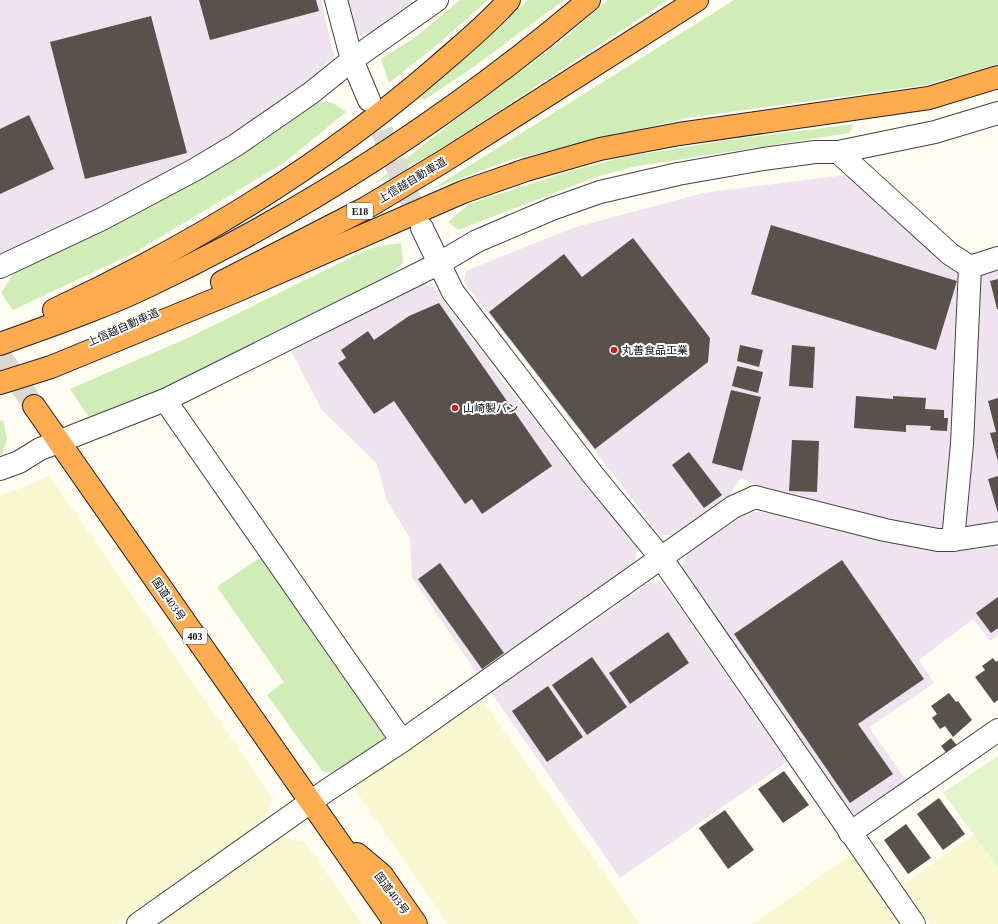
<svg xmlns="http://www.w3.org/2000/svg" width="998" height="924" font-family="'Times New Roman','Noto Sans JP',serif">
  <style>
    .industrial { fill: #eee3ee }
    .farmland { fill: #f8f7cf }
    .green { fill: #d0edb8 }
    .pitch { fill: #e3f4ca }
    .building { fill: #59514b }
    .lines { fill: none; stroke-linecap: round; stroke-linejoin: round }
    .minor-tunnel { stroke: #dbd9d0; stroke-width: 22; stroke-dasharray: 22 11; stroke-linecap: butt }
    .highway-tunnel { stroke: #dbd9d0; stroke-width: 22; stroke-dasharray: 22 11; stroke-linecap: butt }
    .minor-casing { stroke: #424242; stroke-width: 24 }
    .highway-casing { stroke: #202020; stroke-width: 24 }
    .minor { stroke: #fff; stroke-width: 22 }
    .highway { stroke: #ffab50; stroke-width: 22 }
    .poi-dot { fill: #cb1e1b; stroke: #fff; stroke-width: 1.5 }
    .labels { text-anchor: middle; stroke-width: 4; stroke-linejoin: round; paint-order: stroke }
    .shield { fill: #fff; stroke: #575757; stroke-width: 1 }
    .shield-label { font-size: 10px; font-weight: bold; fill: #0f0f0f }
    .street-label { font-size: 11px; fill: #0f0f0f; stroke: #fff }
    .poi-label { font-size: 11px; fill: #0f0f0f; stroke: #fff; text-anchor: start }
  </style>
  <rect width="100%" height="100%" fill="#fffdf2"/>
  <g class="industrial">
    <polygon points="0,0 321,0 334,56 302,89 192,164 0,255"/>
    <polygon points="347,0 412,0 370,34 356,34"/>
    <polygon points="846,175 963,273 948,530 867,514 761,487 741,478 728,497 676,535 660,535 464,282 466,271 573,228 703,193"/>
    <polygon points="998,269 998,524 960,529 977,275"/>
    <polygon points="422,284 434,287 507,387 638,547 635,563 478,675 412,577 410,538 387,501 377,464 322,410 291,351"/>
    <polygon points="753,512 768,512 902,545 942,549 998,545 998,635 990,641 973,619 919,660 934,683 869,727 908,783 866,814 849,812 682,567 687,554 735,519"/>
    <polygon points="651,582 663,584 787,762 620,878 491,692"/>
  </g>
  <g class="farmland">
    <polygon points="49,475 272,797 266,821 118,924 0,924 0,495 24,487"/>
    <polygon points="482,700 640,924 448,924 358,794 357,785"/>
    <polygon points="974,834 998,867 998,924 930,924 903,885"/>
    <polygon points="277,837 305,842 362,924 153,924"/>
    <polygon points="852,854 899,924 753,924"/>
  </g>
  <g class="green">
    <polygon points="460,0 488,0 438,44 389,83 381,59 417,36"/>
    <polygon points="528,0 564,0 475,66 424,100 421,97"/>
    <polygon points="608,0 668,0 437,151 374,184 454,121 556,45"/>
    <polygon points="734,0 998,0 998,64 926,85 687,118 510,160 432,189"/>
    <polygon points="324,101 333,103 346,112 285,162 134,253 13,310 1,293 17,268 309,106"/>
    <polygon points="854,124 849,133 632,167 599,176 458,230 448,222 469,204 567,172 624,157 741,138"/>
    <polygon points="401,243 403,263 381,283 208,371 92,422 70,389 190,337 362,252 380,246"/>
    <polygon points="3,420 7,439 2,455 0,455 0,421"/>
    <polygon points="262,556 385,731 384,740 336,774 322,771 267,695 284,682 217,587"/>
  </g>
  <polygon class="pitch" points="998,756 998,867 943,793"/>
  <g class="building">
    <polygon points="199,0 316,0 319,11 210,40"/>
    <polygon points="151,16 187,153 85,179 50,42"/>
    <polygon points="29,115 54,169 0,194 0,129"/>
    <polygon points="771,225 957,281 936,350 751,294"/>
    <polygon points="633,238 710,338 708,362 595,449 489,312 564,254 582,277"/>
    <polygon points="998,279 998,309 997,309 990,281"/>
    <polygon points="439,303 552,466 482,514 472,499 465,504 394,401 374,414 338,363 346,358 341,350 368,331 374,340 409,316"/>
    <polygon points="740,345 763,350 759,367 737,361"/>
    <polygon points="792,345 815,347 813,388 789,386"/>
    <polygon points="737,366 763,372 758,393 732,386"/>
    <polygon points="731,390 761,397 742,471 712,463"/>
    <polygon points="856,396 893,399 893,396 926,398 925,409 944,410 944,418 948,418 947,431 930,430 931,426 906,425 906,432 854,428"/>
    <polygon points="998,398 998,461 990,433 996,432 988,401"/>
    <polygon points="792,440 819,441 817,492 789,491"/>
    <polygon points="689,452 722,495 704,508 672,465"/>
    <polygon points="998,476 998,513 988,479"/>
    <polygon points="842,560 924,679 858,724 893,774 850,803 734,634"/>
    <polygon points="440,563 504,653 482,669 418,579"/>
    <polygon points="998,597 998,628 991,633 976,613"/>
    <polygon points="668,632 689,663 630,704 609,673"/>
    <polygon points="592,657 627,707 587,735 552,685"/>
    <polygon points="993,658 996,662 998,660 998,700 994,703 975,677 985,670 982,666"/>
    <polygon points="548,686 583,737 547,762 512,711"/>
    <polygon points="949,693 956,702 958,701 972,720 953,737 945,726 940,729 932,718 937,714 931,706"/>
    <polygon points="951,738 958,747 948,755 941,746"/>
    <polygon points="784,771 809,805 783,823 758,789"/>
    <polygon points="939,798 965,834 943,850 917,814"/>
    <polygon points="725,810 754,850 728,869 699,828"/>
    <polygon points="906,824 931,858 908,874 884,840"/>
  </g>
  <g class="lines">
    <polyline class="minor-tunnel" points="369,100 422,228"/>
    <polyline class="highway-tunnel" points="0,355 34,406"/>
    <g class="minor-casing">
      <g id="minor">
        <polyline points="336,0 352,60 369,100"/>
        <polyline points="838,152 950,254 970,267"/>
        <polyline points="422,228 453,292 593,475 662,559 914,924"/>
        <polyline points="0,267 102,219 196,169 236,145 311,93 352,60 437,0"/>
        <polyline points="970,267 998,258"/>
        <polyline points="165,400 402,741"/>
        <polyline points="0,469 19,462 40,449 165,400 438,264 477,241 552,209 600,192 678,174 763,159 815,152 838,152 935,132 998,113"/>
        <polyline points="953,540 962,444 970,267"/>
        <polyline points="850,833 998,730"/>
        <polyline points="138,924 326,791 402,741 733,507 755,497 885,530 938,540 953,540 998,533"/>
      </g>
    </g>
    <g class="highway-casing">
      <g id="highway">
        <polyline points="222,282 366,208 444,161 697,0"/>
        <path d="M 54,310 C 191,246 324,165 438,66 C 462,45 488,24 509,0"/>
        <path d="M 0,344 C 49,326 100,309 148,286 C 309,210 453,115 589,0"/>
        <polyline points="0,383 51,367 236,291 463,192 526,170 600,149 679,134 929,98 998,77"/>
        <polyline points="34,406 396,924"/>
        <polyline points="357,854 382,875 416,924"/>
      </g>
    </g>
    <use href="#minor" class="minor"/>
    <use href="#highway" class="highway"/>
  </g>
  <g class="poi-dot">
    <circle cx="614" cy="350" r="4"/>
    <circle cx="455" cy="408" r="4"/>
  </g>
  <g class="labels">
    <g class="shield">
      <rect x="347" y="203" width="26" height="16" rx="3"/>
      <rect x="183" y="628" width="24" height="16" rx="3"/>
    </g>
    <g class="shield-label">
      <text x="360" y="215">E18</text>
      <text x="195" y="640">403</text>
    </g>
    <g class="street-label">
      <text transform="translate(412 180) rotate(-31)" y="4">上信越自動車道</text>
      <text transform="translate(123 327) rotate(-24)" y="4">上信越自動車道</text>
      <text transform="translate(169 599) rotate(55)" y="4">国道403号</text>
      <text transform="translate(392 893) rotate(53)" y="4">国道403号</text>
    </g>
    <g class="poi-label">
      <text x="622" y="354">丸善食品工業</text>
      <text x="463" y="412">山崎製パン</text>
    </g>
  </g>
</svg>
